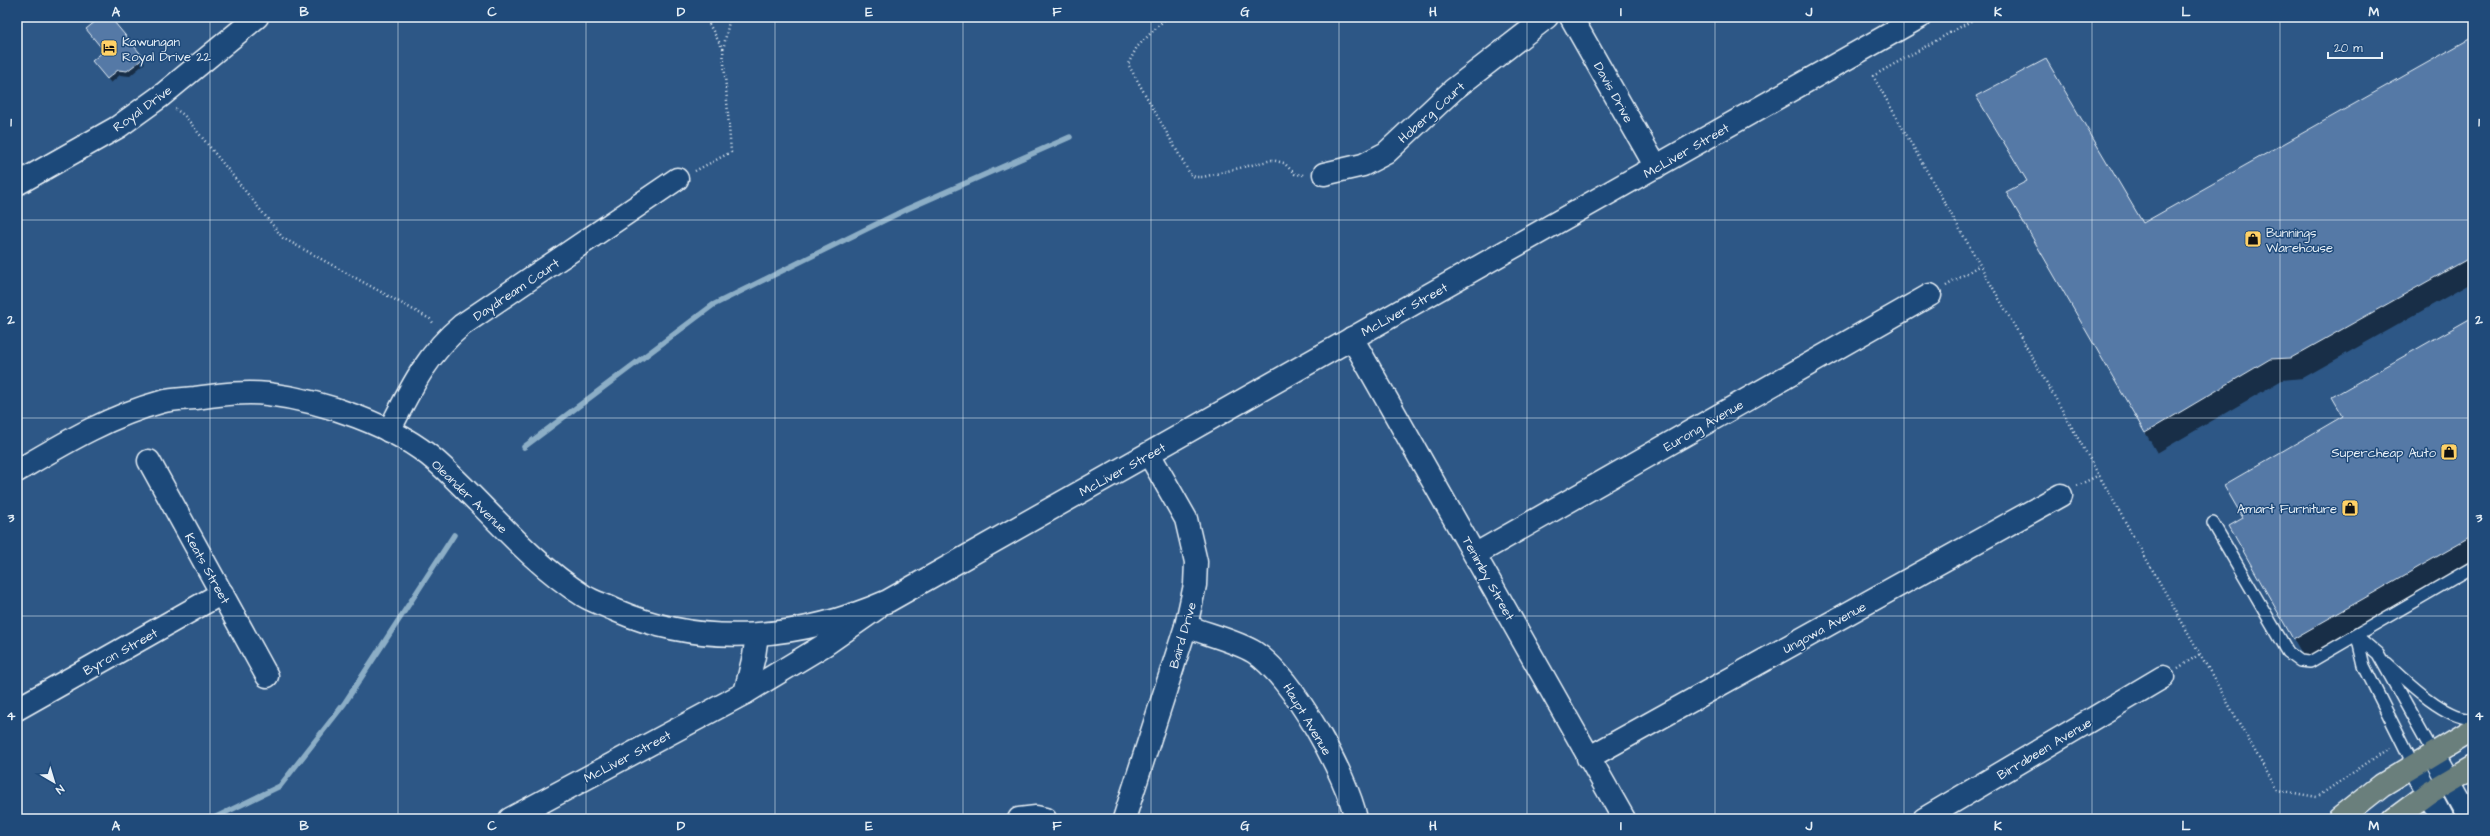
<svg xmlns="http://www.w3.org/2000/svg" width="2490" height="836" font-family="'Architects Daughter',sans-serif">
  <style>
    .shadow { fill: #0007 }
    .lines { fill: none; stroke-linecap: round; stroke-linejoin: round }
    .stream { stroke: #8caec6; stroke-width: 5.5 }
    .building { fill: #5579a6; stroke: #e8f1f8 }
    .service-casing { stroke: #e8f1f8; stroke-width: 14 }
    .minor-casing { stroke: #e8f1f8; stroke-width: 25 }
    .tertiary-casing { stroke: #e8f1f8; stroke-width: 25 }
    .primary-casing { stroke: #e8f1f8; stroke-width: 25 }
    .path { stroke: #e8f1f8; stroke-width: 2.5; stroke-dasharray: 1 3; stroke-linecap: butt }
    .service { stroke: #1f4a7a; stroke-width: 11 }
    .minor { stroke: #1f4a7a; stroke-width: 22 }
    .tertiary { stroke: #1f4a7a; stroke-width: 22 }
    .primary { stroke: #6b7f7c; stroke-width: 22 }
    .grid { fill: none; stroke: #e8f1f8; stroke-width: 1; stroke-opacity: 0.55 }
    .labels { text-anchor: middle; stroke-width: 3; stroke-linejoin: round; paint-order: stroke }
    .poi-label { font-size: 13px; fill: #e8f1f8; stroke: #1f4a7a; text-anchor: start }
    .street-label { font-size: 13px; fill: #e8f1f8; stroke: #1f4a7a }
    .neatline { fill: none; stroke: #e8f1f8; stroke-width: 1.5 }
    .grid-label { font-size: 13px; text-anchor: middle; font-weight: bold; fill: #e8f1f8 }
  </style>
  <rect width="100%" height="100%" fill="#2d5786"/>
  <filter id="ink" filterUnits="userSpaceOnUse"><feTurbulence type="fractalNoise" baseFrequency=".025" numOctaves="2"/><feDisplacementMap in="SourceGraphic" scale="8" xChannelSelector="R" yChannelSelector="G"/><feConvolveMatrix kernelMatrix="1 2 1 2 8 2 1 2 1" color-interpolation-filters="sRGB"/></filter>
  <g filter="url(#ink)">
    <g class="shadow">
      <polygon points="103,17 109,17 145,63 130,76 120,75 111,83 96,66 105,52 87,30"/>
      <polygon points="2473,38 2473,282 2303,378 2282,380 2157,453 2008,193 2143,224"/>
      <polygon points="2473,318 2473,563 2305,659 2230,526 2244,518 2345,417"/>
    </g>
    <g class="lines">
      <g class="stream">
        <polyline points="524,447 713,305 907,209 1070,137"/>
        <polyline points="212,819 280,786 344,704 454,535"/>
      </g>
    </g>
    <g class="building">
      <polygon points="101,17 110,17 144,58 127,71 118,70 107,79 92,61 104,51 86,29"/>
      <polygon points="2473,37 2473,256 2291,358 2270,359 2145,433 2006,192 2027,181 1976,96 2046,59 2143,223"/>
      <polygon points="2473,317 2473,536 2293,639 2229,526 2243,518 2224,485 2343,416 2332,397"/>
    </g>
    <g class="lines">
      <g class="service-casing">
        <g id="service">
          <polyline points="2213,523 2288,652 2300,661 2310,662 2473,567"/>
          <polyline points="2357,636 2378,654 2433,753"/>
          <polyline points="2357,636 2364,666 2413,764"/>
          <path d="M 2387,663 C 2405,680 2447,721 2473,718"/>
        </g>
      </g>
      <g class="minor-casing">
        <g id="minor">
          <polyline points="1571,17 1656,167"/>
          <polyline points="1324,174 1363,165 1386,153 1453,90 1547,17"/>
          <polyline points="17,184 118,127 161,96 257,17"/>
          <polyline points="1352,338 1624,819"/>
          <path d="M 389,431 C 410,390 426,355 462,325 L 677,179"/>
          <polyline points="149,461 267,676"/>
          <polyline points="1476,554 1930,295"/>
          <path d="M 1186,626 C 1206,634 1236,641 1254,652 C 1292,676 1347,775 1356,819"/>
          <polyline points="745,693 826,644 876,609"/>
          <polyline points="17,709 222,593"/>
          <polyline points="1588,758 2061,495"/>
          <polyline points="510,819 745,693 754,656 757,635"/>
          <polyline points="1019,819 1036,817 1045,819"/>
          <polyline points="1124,819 1186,626 1195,585 1196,562 1186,519 1149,454"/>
          <polyline points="1924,819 2163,677"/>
        </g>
      </g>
      <g class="tertiary-casing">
        <g id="tertiary">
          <path d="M 17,471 C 63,444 109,416 161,402 C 172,399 184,399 195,398 C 218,395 244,391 268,394 C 323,401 395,425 437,462 C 486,506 528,561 584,596 C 594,602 605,605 615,610 C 704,649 801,639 888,601 L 1920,17"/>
          <polyline points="2433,753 2470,819"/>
          <polyline points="2413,764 2442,819"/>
        </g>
      </g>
      <g class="primary-casing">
        <g id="primary">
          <polyline points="2339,819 2382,785 2473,730"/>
          <polyline points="2394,819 2429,793 2473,767"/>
        </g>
      </g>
      <g class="path">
        <polyline points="705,17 723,49"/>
        <polyline points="1167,17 1137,47 1128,64 1190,174 1195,177 1203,177 1272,160 1284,163 1295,174 1304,175"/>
        <polyline points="1978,17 1873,76 1881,90 2277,790 2317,797 2389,748"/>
        <polyline points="175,109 184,115 283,238 430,319 434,324"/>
        <polyline points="695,171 731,152 723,50 730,17"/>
        <polyline points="1946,286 1980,265"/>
        <polyline points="2077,486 2099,475"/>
        <polyline points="2178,668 2200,654"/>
      </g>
      <use href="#service" class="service"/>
      <use href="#minor" class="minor"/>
      <use href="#tertiary" class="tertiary"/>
      <use href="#primary" class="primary"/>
    </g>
  </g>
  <path class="grid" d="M 210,17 L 210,819M 398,17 L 398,819M 586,17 L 586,819M 775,17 L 775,819M 963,17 L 963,819M 1151,17 L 1151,819M 1339,17 L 1339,819M 1527,17 L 1527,819M 1715,17 L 1715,819M 1904,17 L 1904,819M 2092,17 L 2092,819M 2280,17 L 2280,819M 17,220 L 2473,220M 17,418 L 2473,418M 17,616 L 2473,616"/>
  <defs>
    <g id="hotel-square" transform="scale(0.9)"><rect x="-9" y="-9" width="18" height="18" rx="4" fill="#ffd166" stroke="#1f4a7a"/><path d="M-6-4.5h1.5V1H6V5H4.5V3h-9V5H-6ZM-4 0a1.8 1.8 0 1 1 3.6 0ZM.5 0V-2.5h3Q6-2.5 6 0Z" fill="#111"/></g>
    <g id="shop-square" transform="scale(0.9)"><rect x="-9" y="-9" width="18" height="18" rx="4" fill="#ffd166" stroke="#1f4a7a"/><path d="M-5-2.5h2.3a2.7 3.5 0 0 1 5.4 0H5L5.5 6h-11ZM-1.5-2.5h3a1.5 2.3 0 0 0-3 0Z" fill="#111"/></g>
  </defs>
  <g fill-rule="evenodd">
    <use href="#hotel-square" x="109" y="48"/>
    <use href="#shop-square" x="2253" y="239"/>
    <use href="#shop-square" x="2449" y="452"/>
    <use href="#shop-square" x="2350" y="508"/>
  </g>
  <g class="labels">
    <g class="poi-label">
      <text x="122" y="46">Kawungan<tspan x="122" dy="15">Royal Drive 22</tspan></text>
      <text x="2266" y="237">Bunnings<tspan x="2266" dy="15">Warehouse</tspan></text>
      <text x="2436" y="457" text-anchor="end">Supercheap Auto</text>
      <text x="2337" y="513" text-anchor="end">Amart Furniture</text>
    </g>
    <g class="street-label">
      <text transform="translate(1614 92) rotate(61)" y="5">Davis Drive</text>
      <text transform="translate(142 108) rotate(-36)" y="5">Royal Drive</text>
      <text transform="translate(1431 112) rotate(-42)" y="5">Hoberg Court</text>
      <text transform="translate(1686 150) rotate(-30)" y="5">McLiver Street</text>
      <text transform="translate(516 289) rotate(-34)" y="5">Daydream Court</text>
      <text transform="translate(1404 309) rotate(-29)" y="5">McLiver Street</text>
      <text transform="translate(1703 425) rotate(-30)" y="5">Eurong Avenue</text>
      <text transform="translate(1122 469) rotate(-29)" y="5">McLiver Street</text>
      <text transform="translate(470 496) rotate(44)" y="5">Oleander Avenue</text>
      <text transform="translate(208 568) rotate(61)" y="5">Keats Street</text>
      <text transform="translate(1489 578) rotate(61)" y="5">Tenimby Street</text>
      <text transform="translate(1824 627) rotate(-29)" y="5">Ungowa Avenue</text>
      <text transform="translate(1182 635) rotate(-74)" y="5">Baird Drive</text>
      <text transform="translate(120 651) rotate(-29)" y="5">Byron Street</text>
      <text transform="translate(1308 719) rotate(59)" y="5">Haupt Avenue</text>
      <text transform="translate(2044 748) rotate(-31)" y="5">Birrabeen Avenue</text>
      <text transform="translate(627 756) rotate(-28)" y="5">McLiver Street</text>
    </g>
  </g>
  <rect width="2490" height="836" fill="none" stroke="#1f4a7a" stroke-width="44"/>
  <g transform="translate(54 782) rotate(142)" stroke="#1f4a7a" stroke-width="3" paint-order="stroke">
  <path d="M0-3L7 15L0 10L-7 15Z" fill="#e8f1f8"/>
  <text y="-6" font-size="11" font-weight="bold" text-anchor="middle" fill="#e8f1f8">N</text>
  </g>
  <path d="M2328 52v6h54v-6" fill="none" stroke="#e8f1f8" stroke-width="2"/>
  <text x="2334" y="52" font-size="12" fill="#e8f1f8" stroke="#1f4a7a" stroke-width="3" paint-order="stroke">20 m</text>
  <rect x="22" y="22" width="2446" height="792" class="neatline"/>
  <g class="grid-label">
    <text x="116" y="16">A</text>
    <text x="304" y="16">B</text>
    <text x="492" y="16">C</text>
    <text x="681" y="16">D</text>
    <text x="869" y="16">E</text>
    <text x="1057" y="16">F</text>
    <text x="1245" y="16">G</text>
    <text x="1433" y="16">H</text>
    <text x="1621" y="16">I</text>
    <text x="1809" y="16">J</text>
    <text x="1998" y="16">K</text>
    <text x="2186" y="16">L</text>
    <text x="2374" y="16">M</text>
    <text x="11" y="126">1</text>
    <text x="2479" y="126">1</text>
    <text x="11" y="324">2</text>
    <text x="2479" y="324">2</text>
    <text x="11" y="522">3</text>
    <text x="2479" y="522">3</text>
    <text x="11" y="720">4</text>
    <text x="2479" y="720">4</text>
    <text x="116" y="830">A</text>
    <text x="304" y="830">B</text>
    <text x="492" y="830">C</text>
    <text x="681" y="830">D</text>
    <text x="869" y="830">E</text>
    <text x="1057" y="830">F</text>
    <text x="1245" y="830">G</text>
    <text x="1433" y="830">H</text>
    <text x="1621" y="830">I</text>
    <text x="1809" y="830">J</text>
    <text x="1998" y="830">K</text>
    <text x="2186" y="830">L</text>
    <text x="2374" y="830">M</text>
  </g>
</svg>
